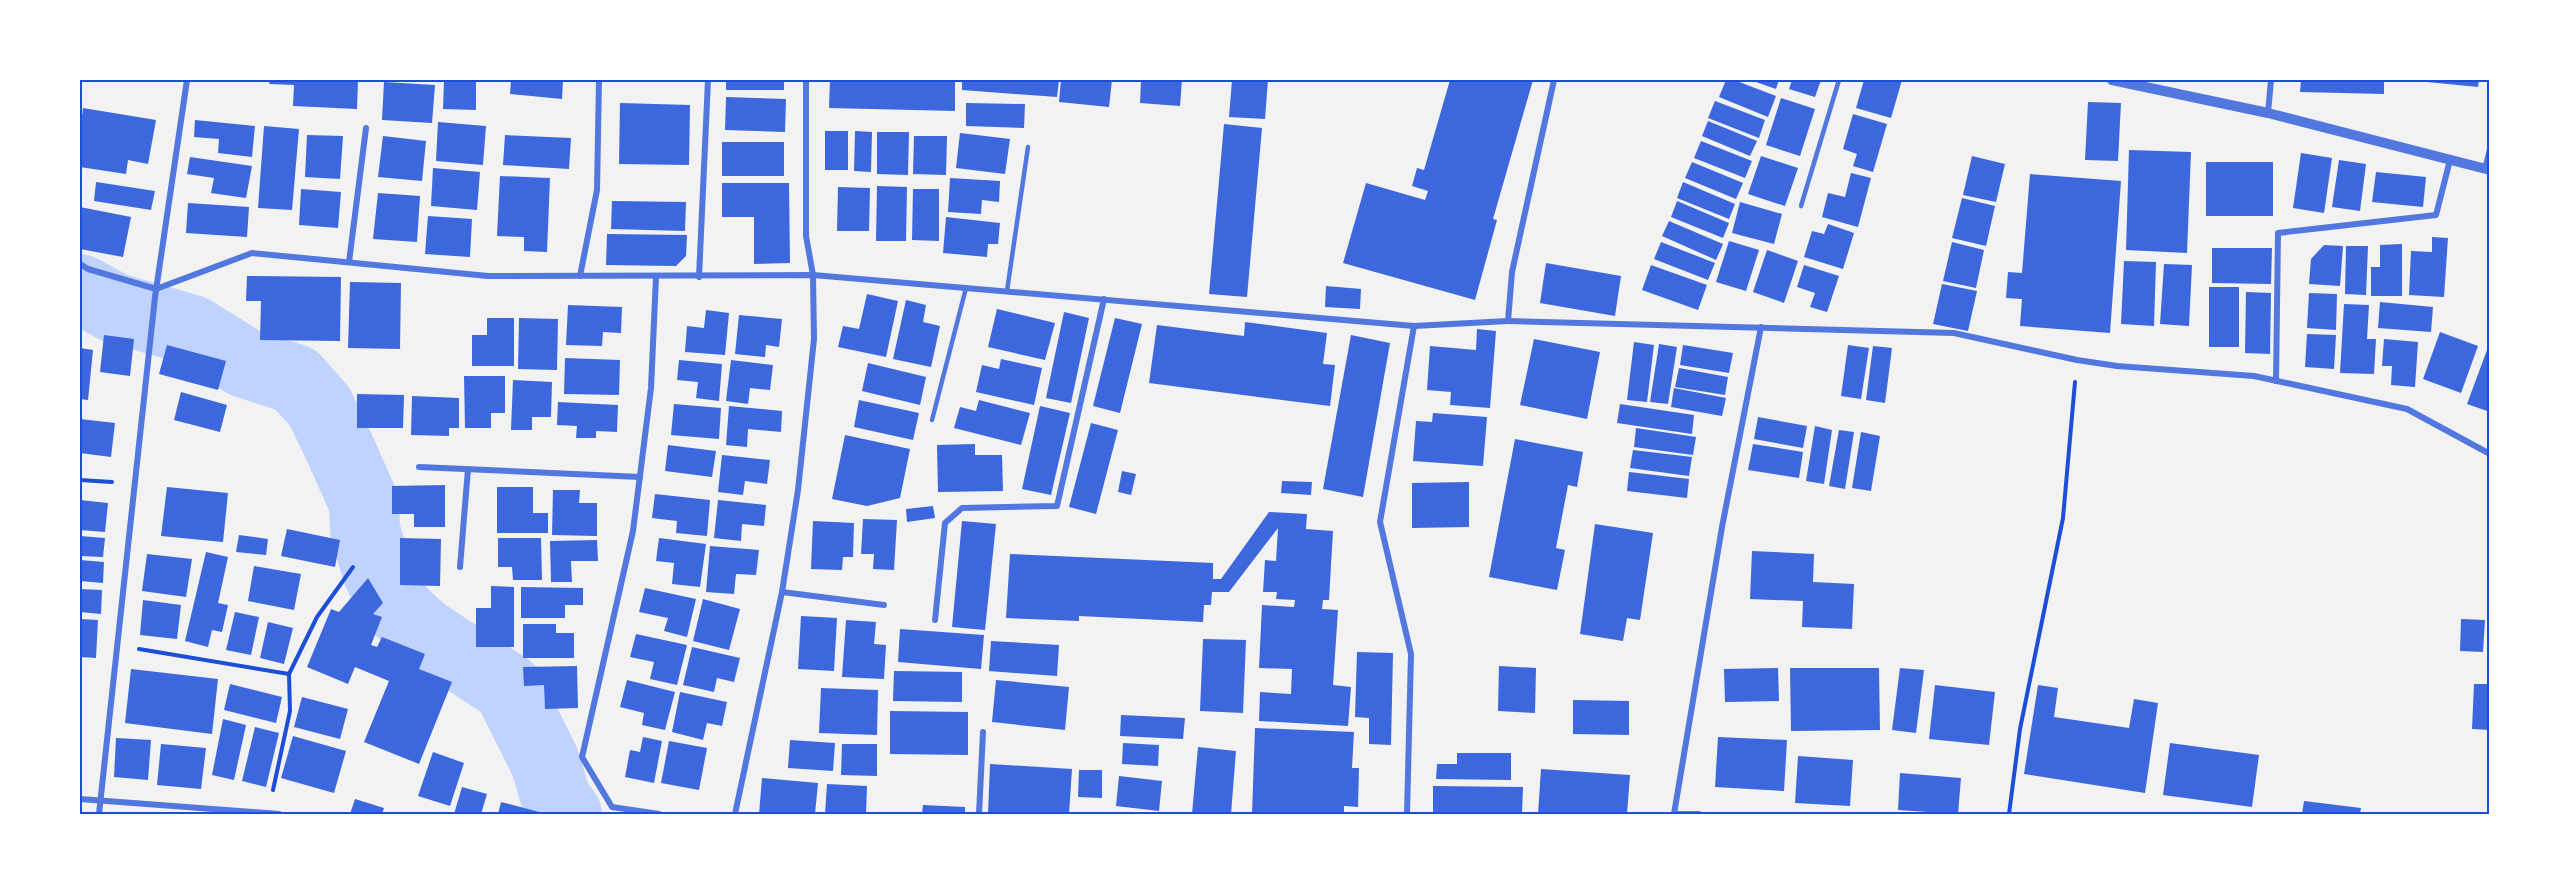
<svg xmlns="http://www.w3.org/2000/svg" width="2569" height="894" font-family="Figtree,sans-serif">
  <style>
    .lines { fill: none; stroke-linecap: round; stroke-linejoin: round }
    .river { stroke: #bfd3fe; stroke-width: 70 }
    .building { fill: #3d67dc }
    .path { stroke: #1d4ed8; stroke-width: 4 }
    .service { stroke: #5277de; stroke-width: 4.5 }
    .minor { stroke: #5277de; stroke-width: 6 }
    .tertiary { stroke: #5277de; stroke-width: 10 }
    .neatline { fill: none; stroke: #1d4ed8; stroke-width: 2 }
  </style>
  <rect width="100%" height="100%" fill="#f2f2f2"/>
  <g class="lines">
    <polyline class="river" points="80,289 115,308 192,330 245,363 295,379 320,407 340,449 364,503 365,530 377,571 392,603 423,632 508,688 545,762 556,799 567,814"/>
  </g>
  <g class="building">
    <polygon points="270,80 358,80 357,109 293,106 294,85 269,84"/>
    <polygon points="444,80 476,80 476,110 443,109"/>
    <polygon points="511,80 563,80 562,99 510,94"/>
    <rect x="726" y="80" width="58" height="10"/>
    <polygon points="830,80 955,80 955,111 829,108"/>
    <polygon points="962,80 1059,80 1057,97 962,90"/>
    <polygon points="1061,80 1112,80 1109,107 1059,102"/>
    <polygon points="1141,80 1182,80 1180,106 1140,103"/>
    <polygon points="1232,80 1268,80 1265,119 1229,117"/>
    <polygon points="1450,80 1533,80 1493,219 1497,220 1475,300 1343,263 1366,183 1425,200 1428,191 1412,186 1417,168 1424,170"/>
    <polygon points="1726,80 1734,80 1776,96 1768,117 1719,97"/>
    <polygon points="1750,80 1779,80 1776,89"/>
    <polygon points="1792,80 1821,80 1815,97 1789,89"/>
    <polygon points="1864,80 1902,80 1891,118 1856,108"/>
    <polygon points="2301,80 2384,80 2384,94 2300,92"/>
    <polygon points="2407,80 2479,80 2478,87"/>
    <polygon points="384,82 435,85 432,123 382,120"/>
    <polygon points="726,97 786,99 785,132 725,130"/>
    <polygon points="1781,98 1815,109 1800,156 1766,145"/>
    <polygon points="1715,101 1765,120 1759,138 1708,118"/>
    <polygon points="2088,102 2121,103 2118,161 2085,160"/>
    <polygon points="620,103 690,105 689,165 619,164"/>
    <polygon points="966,103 1025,104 1024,128 966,126"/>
    <polygon points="83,108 156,120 148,164 128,160 126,174 80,167 80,131"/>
    <polygon points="1853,114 1887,124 1873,172 1853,166 1857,154 1843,149"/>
    <polygon points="195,120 255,126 252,157 218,153 219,139 194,137"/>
    <polygon points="1708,121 1757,141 1750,156 1702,136"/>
    <polygon points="438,122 486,126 483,165 436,161"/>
    <polygon points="1224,124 1262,128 1247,297 1209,294"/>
    <polygon points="264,126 299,129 292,210 258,208"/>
    <rect x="825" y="131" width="23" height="39"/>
    <polygon points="855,131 872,132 871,172 854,171"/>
    <polygon points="877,132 909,132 908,175 877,174"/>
    <polygon points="960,133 1010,139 1005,174 956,168"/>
    <polygon points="307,135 343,136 340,179 305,177"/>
    <polygon points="505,135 571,138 569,169 503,165"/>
    <polygon points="383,136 426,141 422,181 378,177"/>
    <polygon points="914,136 947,136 946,175 913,174"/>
    <polygon points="1701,141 1752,161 1745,178 1694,158"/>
    <rect x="722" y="142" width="62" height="34"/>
    <polygon points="2129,150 2191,152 2187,253 2126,250"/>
    <polygon points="2301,153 2332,158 2324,213 2293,208"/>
    <polygon points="1761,156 1798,168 1785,206 1748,194"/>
    <polygon points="1972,156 2005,164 1996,202 1963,195"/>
    <polygon points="190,157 252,166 246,198 211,193 214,178 187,174"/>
    <polygon points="2339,160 2366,164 2360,211 2332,207"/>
    <polygon points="1692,162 1743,183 1736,199 1685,178"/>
    <rect x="2206" y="162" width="67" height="54"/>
    <polygon points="433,168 480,172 477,210 431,206"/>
    <polygon points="2376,172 2426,177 2423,207 2372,202"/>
    <polygon points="1851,173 1871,178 1858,227 1822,217 1828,193 1845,197"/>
    <polygon points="2030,174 2121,181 2110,333 2020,326 2022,299 2006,298 2008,272 2022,273"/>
    <polygon points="500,176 550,178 547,252 524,251 524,237 497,236"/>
    <polygon points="950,178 1000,181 999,202 982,200 981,214 948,212"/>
    <polygon points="96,182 155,191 151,210 94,201"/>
    <polygon points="1683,182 1735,204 1729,219 1677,198"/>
    <polygon points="722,183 789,183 790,263 754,264 754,217 722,217"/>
    <polygon points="877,186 907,187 906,241 876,241"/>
    <polygon points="838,187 870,188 869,231 837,231"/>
    <polygon points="301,189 341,192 338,228 299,225"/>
    <polygon points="913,189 939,189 939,241 912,240"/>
    <polygon points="378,193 420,196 417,242 373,239"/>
    <polygon points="1962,198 1995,206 1986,246 1952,238"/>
    <polygon points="612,201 686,202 685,231 611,229"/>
    <polygon points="1677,201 1729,223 1723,238 1671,217"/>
    <polygon points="1740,202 1782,214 1774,244 1732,233"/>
    <polygon points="188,203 249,207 247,237 186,233"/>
    <polygon points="80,207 131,217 123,257 80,249"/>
    <polygon points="428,216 472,219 470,257 425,254"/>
    <polygon points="946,217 1000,223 998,244 988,244 987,257 943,253"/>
    <polygon points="1669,221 1723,244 1716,260 1662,236"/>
    <polygon points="1828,224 1854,233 1843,269 1804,257 1812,231 1824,234"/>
    <polygon points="607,234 687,235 686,256 676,266 606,265"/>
    <polygon points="2432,237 2448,238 2444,297 2409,295 2411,251 2432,252"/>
    <polygon points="1729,241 1759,250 1746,291 1716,282"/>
    <polygon points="1661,242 1715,263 1708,280 1654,259"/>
    <polygon points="1952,242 1984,250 1976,288 1943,281"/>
    <polygon points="2402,244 2402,296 2371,296 2371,267 2380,267 2380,245"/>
    <polygon points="2324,245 2343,246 2340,286 2309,284 2311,259"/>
    <polygon points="2346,246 2368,246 2366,295 2345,294"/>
    <polygon points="2212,248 2272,248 2271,284 2212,283"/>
    <polygon points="1767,250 1798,261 1784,303 1753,292"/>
    <polygon points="2124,261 2156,262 2154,326 2121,324"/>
    <polygon points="1546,263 1621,276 1615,316 1540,303"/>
    <polygon points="2164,264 2192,265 2189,326 2160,324"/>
    <polygon points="1651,265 1707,285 1698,310 1642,290"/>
    <polygon points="1804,265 1839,276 1827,312 1810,307 1815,293 1797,287"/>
    <polygon points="247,276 341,277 340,341 260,340 261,301 246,301"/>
    <polygon points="350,282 401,283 400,349 348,348"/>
    <polygon points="1942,284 1977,291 1968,331 1933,324"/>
    <polygon points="1326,286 1361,289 1360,309 1325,307"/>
    <rect x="2209" y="287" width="30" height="60"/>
    <polygon points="2246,292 2271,293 2270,354 2245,353"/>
    <polygon points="2309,293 2337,294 2336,330 2307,328"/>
    <polygon points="867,294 898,301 886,357 838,347 843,326 859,329"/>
    <polygon points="906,300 926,305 923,322 940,326 931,367 893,359"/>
    <polygon points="2380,302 2433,307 2431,332 2378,328"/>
    <polygon points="2344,304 2369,305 2367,339 2376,339 2374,374 2340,373"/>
    <polygon points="568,305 622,307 621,333 603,332 602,346 566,345"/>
    <polygon points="997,309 1055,323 1045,360 988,347"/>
    <polygon points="706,310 729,313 725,355 685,352 687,326 704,328"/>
    <polygon points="1064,312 1089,318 1071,403 1046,398"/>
    <polygon points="739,315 782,319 779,347 766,345 765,357 735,354"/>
    <polygon points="487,318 514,318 514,366 472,366 472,335 487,335"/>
    <polygon points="519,318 558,319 557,370 518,369"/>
    <polygon points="1115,318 1142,324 1120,413 1093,406"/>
    <polygon points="1245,322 1327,333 1323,364 1335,365 1330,406 1149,383 1157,325 1244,336"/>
    <polygon points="1477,329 1496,331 1490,408 1450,405 1451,392 1427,390 1430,346 1476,350"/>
    <polygon points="2440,332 2478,346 2461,393 2423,379"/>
    <polygon points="2307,334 2336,335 2334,369 2305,367"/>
    <polygon points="104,335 134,339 130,376 100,372"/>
    <polygon points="1351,335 1390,343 1363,497 1323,489"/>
    <polygon points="1534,339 1600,352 1587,419 1520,405"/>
    <polygon points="2384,339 2418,342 2415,387 2391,385 2392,366 2382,366"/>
    <polygon points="1634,342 1654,345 1647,402 1627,400"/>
    <polygon points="1659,344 1677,347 1668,404 1650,402"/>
    <polygon points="167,345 226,361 218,390 159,374"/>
    <polygon points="1683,345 1733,353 1729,373 1680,365"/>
    <polygon points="1848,345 1869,348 1861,399 1841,396"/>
    <polygon points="1873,346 1892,348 1885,403 1866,400"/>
    <polygon points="80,348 93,350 88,400 80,399"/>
    <polygon points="2487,350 2490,351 2490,412 2467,404"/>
    <polygon points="565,358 620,360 619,395 564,394"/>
    <polygon points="1001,359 1042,368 1034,405 976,392 982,365 999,369"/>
    <polygon points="679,360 722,364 719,401 696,398 698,382 677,380"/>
    <polygon points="731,360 773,365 770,390 750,388 748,404 726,401"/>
    <polygon points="868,363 926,377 920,405 862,391"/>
    <polygon points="1679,368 1728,377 1725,395 1675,387"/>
    <polygon points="464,376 505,376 505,413 491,413 491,428 465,428"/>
    <polygon points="513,380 552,382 551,417 532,417 532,430 511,430"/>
    <polygon points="1674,388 1726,398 1722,416 1671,407"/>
    <polygon points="181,392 227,405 220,432 174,420"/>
    <polygon points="357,394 404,395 403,428 357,428"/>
    <polygon points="412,396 459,398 459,428 449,428 449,436 411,435"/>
    <polygon points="859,400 919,413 913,440 854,427"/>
    <polygon points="979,400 1030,413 1021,445 954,428 960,407 976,411"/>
    <polygon points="558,402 618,405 617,432 596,431 596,438 576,438 577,426 557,425"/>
    <polygon points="674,404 721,408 719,439 671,435"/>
    <polygon points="1620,404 1694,415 1692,434 1617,423"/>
    <polygon points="729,406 782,411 781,432 748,429 747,447 726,445"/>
    <polygon points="1040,406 1070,413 1051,495 1022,489"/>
    <polygon points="1433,413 1487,417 1483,466 1413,461 1416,421 1432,422"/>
    <polygon points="1758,417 1807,426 1803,448 1754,439"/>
    <polygon points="80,419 115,423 111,457 80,453"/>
    <polygon points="1091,423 1118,430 1096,514 1069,507"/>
    <polygon points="1815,426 1832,430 1824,484 1806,481"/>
    <polygon points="1636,428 1696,437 1693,455 1634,447"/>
    <polygon points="1839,430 1854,432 1845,489 1829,486"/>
    <polygon points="1861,432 1880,436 1871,491 1852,488"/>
    <polygon points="845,435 910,449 900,498 867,506 832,499"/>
    <polygon points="1515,439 1583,452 1577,487 1568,485 1556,548 1565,550 1557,590 1489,577"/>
    <polygon points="975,444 975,455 1002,455 1003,491 938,492 937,445"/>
    <polygon points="1753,444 1803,452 1799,478 1748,470"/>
    <polygon points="668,445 716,451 712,477 665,471"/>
    <polygon points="1633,450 1692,457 1689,476 1630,468"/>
    <polygon points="722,455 770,460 767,484 745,481 743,495 718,492"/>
    <polygon points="1122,471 1136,474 1131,495 1118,492"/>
    <polygon points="1629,472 1689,479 1687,498 1627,491"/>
    <polygon points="1282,481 1312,482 1311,495 1281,493"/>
    <polygon points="1469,482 1469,527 1412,528 1412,483"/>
    <polygon points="445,485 445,527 414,527 414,514 392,514 392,486"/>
    <polygon points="167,487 228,493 223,542 161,536"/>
    <polygon points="497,487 533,487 533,513 548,513 548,533 497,533"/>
    <polygon points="553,490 580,490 579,503 597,503 597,536 552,535"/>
    <polygon points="655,494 710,500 707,536 676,533 677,521 652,518"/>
    <polygon points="80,500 108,503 105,532 80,530"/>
    <polygon points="718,500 766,505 764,526 742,524 741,541 714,538"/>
    <polygon points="933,506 935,518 907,522 906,509"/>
    <polygon points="1269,512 1307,514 1306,529 1333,531 1329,600 1323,600 1322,609 1338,610 1333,685 1351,687 1348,726 1259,721 1260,692 1291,694 1292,669 1259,668 1262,605 1294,607 1295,600 1276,599 1277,592 1263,592 1265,560 1276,561 1278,528 1229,592 1212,592 1211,605 1204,605 1203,622 1079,616 1079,621 1006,618 1010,554 1213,563 1213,579 1221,579"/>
    <polygon points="863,519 897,520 894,570 873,569 874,554 861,554"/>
    <polygon points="813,521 854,523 853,557 843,557 842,570 811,569"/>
    <polygon points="962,521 996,524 985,630 952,627"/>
    <polygon points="1595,524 1653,533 1640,620 1627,618 1623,641 1580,634"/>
    <polygon points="287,529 340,540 335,567 281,556"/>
    <polygon points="239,535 268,539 266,555 236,552"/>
    <polygon points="80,536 105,538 103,557 80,556"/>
    <polygon points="400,538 441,539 440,586 400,585"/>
    <polygon points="498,538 541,538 542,580 513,580 512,567 498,567"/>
    <polygon points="659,538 706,544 700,587 672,584 674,563 656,561"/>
    <polygon points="597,540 598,561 571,561 572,582 551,582 550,541"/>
    <polygon points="710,546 759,550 756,575 736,574 734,594 706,592"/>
    <polygon points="1752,551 1814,554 1813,582 1854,584 1852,629 1802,627 1803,601 1750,599"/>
    <polygon points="206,552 228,557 218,603 228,605 222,632 212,630 208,647 185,641"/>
    <polygon points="147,554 192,559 186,597 142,591"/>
    <polygon points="80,560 104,562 103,583 80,581"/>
    <polygon points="254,566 301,574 294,610 248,601"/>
    <polygon points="368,578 383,603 373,614 382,617 371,645 377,647 382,637 425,654 419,669 452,682 419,764 364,742 389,681 355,667 348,684 307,667 331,609 339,612"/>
    <polygon points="491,586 514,587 514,647 476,647 476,608 491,608"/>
    <polygon points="521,587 583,588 583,605 565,605 565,618 521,618"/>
    <polygon points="645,588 696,599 687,637 664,631 668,618 639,612"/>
    <polygon points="80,589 102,590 101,614 80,612"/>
    <polygon points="703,599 740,609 729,650 693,641"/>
    <polygon points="143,600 181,605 177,639 140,635"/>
    <polygon points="235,612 259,617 251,655 226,650"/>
    <polygon points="801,616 837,618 834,671 798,669"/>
    <polygon points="80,619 98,620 96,658 80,657"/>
    <polygon points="2461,619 2485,620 2483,652 2460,651"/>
    <polygon points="846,620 876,622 874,644 886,645 884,679 842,677"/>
    <polygon points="268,622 293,628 284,664 260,658"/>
    <polygon points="523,624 556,624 556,633 574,633 574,658 523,658"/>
    <polygon points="900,629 984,635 981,669 898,662"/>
    <polygon points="636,634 687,645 677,685 650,679 654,662 630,657"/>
    <polygon points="1203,639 1246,640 1243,713 1200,711"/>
    <polygon points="991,641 1059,645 1057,676 989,671"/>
    <polygon points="692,647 740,658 734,682 717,678 714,692 683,685"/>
    <polygon points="1357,652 1393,653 1391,745 1369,744 1369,718 1355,717"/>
    <polygon points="577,666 578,708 545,709 544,685 524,686 523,667"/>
    <polygon points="1499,666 1536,668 1535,713 1498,711"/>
    <polygon points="1778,668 1779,701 1725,702 1724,669"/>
    <polygon points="1790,668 1879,668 1880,730 1791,731"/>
    <polygon points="1900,668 1924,670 1916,733 1892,730"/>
    <polygon points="131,669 218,679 212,734 125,723"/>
    <polygon points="894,671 962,672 962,702 893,701"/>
    <polygon points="627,680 675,692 665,730 642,725 644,713 620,707"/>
    <polygon points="996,680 1069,687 1065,730 992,722"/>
    <polygon points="230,684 282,697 276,723 224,710"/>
    <polygon points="2474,684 2490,684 2490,730 2472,729"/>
    <polygon points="1935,685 1995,692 1989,745 1929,739"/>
    <polygon points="2038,685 2058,688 2054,717 2129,728 2134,699 2158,703 2145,793 2024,774"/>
    <polygon points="821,688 878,690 877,735 819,733"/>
    <polygon points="680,692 727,702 722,726 707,723 703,740 672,732"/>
    <polygon points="302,697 348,709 340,739 294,727"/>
    <polygon points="1573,700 1629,701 1629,735 1573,734"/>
    <polygon points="890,711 968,712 968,755 890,754"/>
    <polygon points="1121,715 1185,718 1183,739 1120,736"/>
    <polygon points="223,719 246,725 234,780 212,775"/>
    <polygon points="255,727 279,733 266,787 242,781"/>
    <polygon points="1255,728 1354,732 1352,768 1359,768 1358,807 1344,806 1344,814 1252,814"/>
    <polygon points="293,736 346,751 334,793 281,778"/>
    <polygon points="643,737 662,741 654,783 625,777 630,750 640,752"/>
    <polygon points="1718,737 1787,740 1784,791 1715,787"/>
    <polygon points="116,738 151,740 148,780 114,777"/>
    <polygon points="790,740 835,743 833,771 788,768"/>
    <polygon points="669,741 707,748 699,790 661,783"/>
    <polygon points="1123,743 1159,745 1158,766 1122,764"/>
    <polygon points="2170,743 2259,755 2252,807 2163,795"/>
    <polygon points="161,744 206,748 201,789 157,785"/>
    <polygon points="842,744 877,744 877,776 841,775"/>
    <polygon points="1198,747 1236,751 1231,814 1192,814"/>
    <polygon points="433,752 464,763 450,806 418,796"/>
    <polygon points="1457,753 1511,753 1511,780 1436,779 1437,764 1457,764"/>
    <polygon points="1798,756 1853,760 1850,806 1795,803"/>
    <polygon points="990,764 1072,769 1069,814 988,814"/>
    <polygon points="1541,769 1630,775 1627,814 1538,814"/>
    <polygon points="1079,770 1102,770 1102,798 1078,797"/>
    <polygon points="1900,773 1961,778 1958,814 1898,810"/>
    <polygon points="1119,776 1162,781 1159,811 1116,806"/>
    <polygon points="762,778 818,783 815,814 759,814"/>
    <polygon points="827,784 867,786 866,814 825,814"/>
    <polygon points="1433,786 1523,787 1522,814 1433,814"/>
    <polygon points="462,787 487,794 481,814 454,814"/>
    <polygon points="355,799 384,808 382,814 350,814"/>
    <polygon points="2304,801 2361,808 2360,814 2302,814"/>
    <polygon points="501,802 547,814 498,814"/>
    <polygon points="923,805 965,807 965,814 922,814"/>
  </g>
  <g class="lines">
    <g class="path">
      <polyline points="80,480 112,482"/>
      <polyline points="139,649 289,674"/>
      <polyline points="273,790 290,711 289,674 317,617 353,567"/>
      <polyline points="2009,814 2020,729 2063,518 2075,382"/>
    </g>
    <g class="service">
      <polyline points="1801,206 1839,80"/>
      <polyline points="1007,291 1028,147"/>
      <polyline points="932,420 966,288"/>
    </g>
    <g class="minor">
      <polyline points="2268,113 2271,80"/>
      <polyline points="2485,169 2490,149"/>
      <polyline points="349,262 366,128"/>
      <polyline points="80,264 88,269 156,289 252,253 488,276 813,275 1414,326 1508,321 1512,272 1554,80"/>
      <polyline points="580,276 597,190 599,80"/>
      <polyline points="656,277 651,388 633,531 582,757 612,807 659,814"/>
      <polyline points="699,277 708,80"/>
      <polyline points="1508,321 1954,333 2077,360 2117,366 2254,376 2407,409 2490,454"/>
      <polyline points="2276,381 2278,233 2436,215 2450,160"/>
      <polyline points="419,467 640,477"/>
      <polyline points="460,567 468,469"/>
      <polyline points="782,592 884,605"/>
      <polyline points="935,620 945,523 962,508 1057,506 1104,299"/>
      <polyline points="80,799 279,814"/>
      <polyline points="99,814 155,297 187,80"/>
      <polyline points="735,814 782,592 798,490 814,339 813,275 806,236 806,80"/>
      <polyline points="979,814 983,732"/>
      <polyline points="1407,814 1411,654 1380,522 1414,326"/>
      <polyline points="1674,814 1722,527 1761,327"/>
      <polyline points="1674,814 1699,814"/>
    </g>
    <polyline class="tertiary" points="2112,80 2268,113 2490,170"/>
  </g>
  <rect width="2569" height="894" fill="none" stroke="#ffffff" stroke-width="162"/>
  <rect x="81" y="81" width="2407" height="732" class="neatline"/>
</svg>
